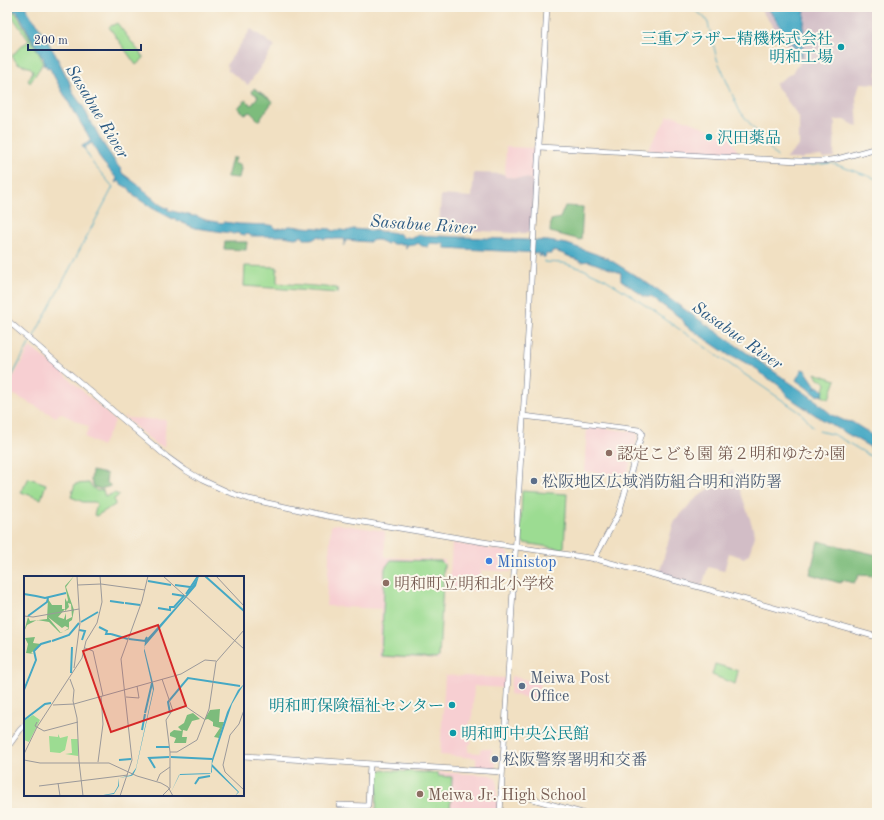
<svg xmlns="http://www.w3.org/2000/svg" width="884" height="820" font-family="'Old Standard TT','Noto Serif JP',serif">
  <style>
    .built { fill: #f7cfd2 }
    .industrial { fill: #d2bdc6 }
    .green { fill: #9cdc92; stroke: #5c8678 }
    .forest { fill: #7dbc7c; stroke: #4c766d }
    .water { fill: #45a8c4; stroke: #306c91 }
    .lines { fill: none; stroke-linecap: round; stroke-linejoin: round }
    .stream { stroke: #45a8c4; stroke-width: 1 }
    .secondary-casing { stroke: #666d81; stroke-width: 6 }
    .secondary { stroke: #fff; stroke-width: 5 }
    .culture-dot { fill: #0f9aa8; stroke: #fbf7ec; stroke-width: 1.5 }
    .education-dot { fill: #8d6e63; stroke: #fbf7ec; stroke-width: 1.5 }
    .service-dot { fill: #5c6f8a; stroke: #fbf7ec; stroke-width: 1.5 }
    .shop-dot { fill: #3f7fe0; stroke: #fbf7ec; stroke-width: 1.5 }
    .labels { text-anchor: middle; stroke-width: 4; stroke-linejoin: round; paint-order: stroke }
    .culture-label { font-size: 16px; fill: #0d838f; stroke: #fbf7ec; text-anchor: end }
    .education-label { font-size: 16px; fill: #785e54; stroke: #fbf7ec; text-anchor: start }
    .service-label { font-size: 16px; fill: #4e5e75; stroke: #fbf7ec; text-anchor: start }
    .shop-label { font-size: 16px; fill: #366cbe; stroke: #fbf7ec; text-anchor: start }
    .water-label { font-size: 17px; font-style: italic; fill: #2a5982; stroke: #fbf7ec }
    .inset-river { fill: none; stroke: #45a8c4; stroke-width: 2 }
    .inset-road { fill: none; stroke: #9b999a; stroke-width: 1 }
    .view { fill: #d62828; fill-opacity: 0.15; stroke: #d62828; stroke-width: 2 }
    .inset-edge { fill: none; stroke: #1b2f5e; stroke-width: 2 }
  </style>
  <rect width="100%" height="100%" fill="#fbf7ec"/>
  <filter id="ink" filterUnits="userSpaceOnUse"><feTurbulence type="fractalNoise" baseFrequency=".025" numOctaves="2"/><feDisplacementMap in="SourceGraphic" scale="8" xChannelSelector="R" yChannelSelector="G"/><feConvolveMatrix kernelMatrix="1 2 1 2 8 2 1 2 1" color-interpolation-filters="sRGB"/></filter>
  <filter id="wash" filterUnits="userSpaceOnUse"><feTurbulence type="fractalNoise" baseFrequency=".012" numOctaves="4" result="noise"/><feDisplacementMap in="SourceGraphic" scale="16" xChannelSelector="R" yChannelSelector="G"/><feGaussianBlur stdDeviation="0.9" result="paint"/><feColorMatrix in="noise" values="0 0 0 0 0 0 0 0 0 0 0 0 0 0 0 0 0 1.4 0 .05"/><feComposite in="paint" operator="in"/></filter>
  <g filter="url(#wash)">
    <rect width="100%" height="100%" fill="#f1e0c2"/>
    <g class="built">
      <polygon points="672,115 730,137 740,156 647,151 668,116 671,117"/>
      <polygon points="506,147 536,148 537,149 535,179 505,177"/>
      <polygon points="30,347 61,371 115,421 102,446 85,437 89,427 60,413 56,417 7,391 7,389"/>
      <polygon points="124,415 128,418 166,420 164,448 160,445 158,446 124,417"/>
      <polygon points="587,426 636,432 638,435 627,475 584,472"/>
      <polygon points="337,524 385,531 385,557 445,560 439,660 379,657 381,609 326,606 331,525"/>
      <polygon points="452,543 506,551 510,556 512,556 511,572 482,570 482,557 480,591 449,589"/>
      <polygon points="445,675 505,678 504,688 474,686 472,719 470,722 470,728 472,729 471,744 469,744 468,752 480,753 480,749 492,749 491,761 496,762 495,770 476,769 476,758 440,755"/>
      <polygon points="511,676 540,683 537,700 510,694"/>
      <polygon points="377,769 491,775 493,776 497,780 497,796 499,797 498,813 375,813"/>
    </g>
    <g class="industrial">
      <polygon points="759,7 877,7 877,84 860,83 856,98 858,127 845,120 835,120 834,157 823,158 821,156 805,157 801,159 785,159 799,146 799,117 775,84 793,72 794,69 800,64"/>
      <polygon points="251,29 275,46 248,85 228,70 227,64"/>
      <polygon points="474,173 505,174 505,177 535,179 532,230 530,231 530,233 511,233 439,228 441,195 472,197"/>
      <polygon points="733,470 751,522 755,536 749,554 744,558 729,553 724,571 708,567 702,586 659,574 674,522 693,501"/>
    </g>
    <g class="green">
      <polygon points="12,8 15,13 16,13 40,55 43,62 40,68 30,83 28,81 33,71 31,68 17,63 12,56 21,46 29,41 8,10"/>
      <polygon points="117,23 144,58 136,65 109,27"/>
      <polygon points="245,266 277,267 277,283 337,288 338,293 244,286"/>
      <path d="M 815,373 L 836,380 L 829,399 L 822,396 L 826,384 C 824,379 822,381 818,379 Z"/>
      <polygon points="29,478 46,484 41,499 21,492"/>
      <polygon points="89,483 91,486 97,491 103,490 105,497 114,493 120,495 114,499 115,505 96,516 94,515 97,503 94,502 83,502 71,497 75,484"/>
      <polygon points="522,491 567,494 564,547 562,549 524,543 520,540"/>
      <polygon points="391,560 441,561 444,564 439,657 436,659 381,656 385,568"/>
      <polygon points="715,664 738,671 735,684 712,675"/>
      <polygon points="378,770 438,773 438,776 452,777 450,813 376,813"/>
    </g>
    <g class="forest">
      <polygon points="254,88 273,101 259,121 250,112 245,114 238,108 245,100 252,105 258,96 252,92"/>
      <polygon points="232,158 236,158 234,164 240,164 241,169 239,178 226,177 228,174"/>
      <polygon points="565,206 583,207 581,240 550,232 551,220 560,218"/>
      <polygon points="225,242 247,242 246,250 224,249"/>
      <polygon points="92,471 107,474 106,482 111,486 100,489 94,487 91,481"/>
      <polygon points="818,541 877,555 877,576 859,575 854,583 842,580 840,583 810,574"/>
    </g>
    <g class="water">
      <path d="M 12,7 L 27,7 C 27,12 33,19 36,22 L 55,54 L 69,81 L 73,93 L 84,108 L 92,125 L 93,125 L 102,142 L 118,166 L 121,169 L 122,173 L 142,188 L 151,197 L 155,199 L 157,201 L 164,207 L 168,208 L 169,208 L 167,209 L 168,210 L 193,216 L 196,216 L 206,220 L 222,223 L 223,222 L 239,224 L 270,225 L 274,226 L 274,228 L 276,229 L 284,227 L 286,228 L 289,226 L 331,229 L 331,231 C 333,231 335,230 338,230 C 344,230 347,232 353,229 L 390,232 L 395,233 L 396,234 L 397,233 L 400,234 L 402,237 L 405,238 L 407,236 L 409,238 L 412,237 L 416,237 L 417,235 L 548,241 L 567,244 L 607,258 L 644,281 L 737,346 L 818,402 L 819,404 L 832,415 L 845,421 L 852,422 L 871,434 L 871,436 L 873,439 L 877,442 L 877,451 L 820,418 L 796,402 L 786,395 L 782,388 L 773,381 L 765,377 L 757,369 L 733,356 L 730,356 L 685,325 L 684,322 L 678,316 L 665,307 L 651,297 L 645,297 L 621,280 L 621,273 L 588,261 L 582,262 L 561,253 L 553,251 L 551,252 L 551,254 L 546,254 L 545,257 L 543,257 L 542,253 L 541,254 L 541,256 L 539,257 L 538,253 L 445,248 L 444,244 L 430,243 L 428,247 L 422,246 L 418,243 L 415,245 L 412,244 L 407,245 L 406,248 L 405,244 L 393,244 L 390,242 L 387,244 L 378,240 L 374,240 L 369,242 L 346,240 L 344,246 L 345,241 L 344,239 L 335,239 L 330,238 L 324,239 L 318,236 L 316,238 L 310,239 L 304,239 L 302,236 L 295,238 L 284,236 L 251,236 L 248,234 L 245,235 L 237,233 L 233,234 L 231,233 L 195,228 L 171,218 L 152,208 L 134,196 L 128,187 L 126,187 L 123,185 L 122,185 L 119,181 L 116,183 L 115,182 L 117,179 L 101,160 L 92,143 L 85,147 L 85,149 L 84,149 L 82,146 L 91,141 L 87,133 L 80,122 L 76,115 L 74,113 L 69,103 L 62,91 L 49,67 L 47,68 L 46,65 L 44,66 L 43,64 L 45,63 L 43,60 L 44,59 L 40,54 L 17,11 L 15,12 Z"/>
      <polygon points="767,7 805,7 802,58"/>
      <polygon points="802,369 805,370 816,386 814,389 815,389 817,386 824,391 822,396 819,395 818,396 796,380"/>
    </g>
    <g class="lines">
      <g class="stream">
        <polyline points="691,7 704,17 708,23 717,59 739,110 777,157"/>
        <polyline points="781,163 783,165 812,165 831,163 877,179"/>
        <polyline points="544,261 544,262 563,263 583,269 605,279 629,294 715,354 801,413 813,427"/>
        <polyline points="33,338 113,187 94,165 84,148"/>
        <polyline points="7,386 29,344"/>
        <polyline points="819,431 835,435 877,460"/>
      </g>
    </g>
  </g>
  <g filter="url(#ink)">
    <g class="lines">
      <g class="secondary-casing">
        <g id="secondary">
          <polyline points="539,147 799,161 822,161 837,159 877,148"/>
          <polyline points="7,320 167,457 185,470 202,480 228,492 249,499 327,516 483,542 596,559 732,596 877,637"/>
          <polyline points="523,416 639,430 642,433 619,513 594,559"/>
          <polyline points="7,748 20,730 25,725"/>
          <polyline points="243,756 502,772"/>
          <polyline points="501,790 582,813"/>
          <polyline points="339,805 367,806 368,805 370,765"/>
          <polyline points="500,813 547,7"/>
        </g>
      </g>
      <use href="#secondary" class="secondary"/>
    </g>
  </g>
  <g class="culture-dot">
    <circle cx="841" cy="47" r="4"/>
    <circle cx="709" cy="137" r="4"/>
    <circle cx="452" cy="705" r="4"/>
    <circle cx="453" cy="733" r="4"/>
  </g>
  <g class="education-dot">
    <circle cx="609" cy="453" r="4"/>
    <circle cx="386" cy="583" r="4"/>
    <circle cx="420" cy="794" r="4"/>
  </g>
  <g class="service-dot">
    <circle cx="534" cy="481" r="4"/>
    <circle cx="522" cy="686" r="4"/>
    <circle cx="495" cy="759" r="4"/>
  </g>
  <circle class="shop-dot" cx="489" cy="561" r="4"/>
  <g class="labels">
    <g class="culture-label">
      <text x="833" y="44">三重ブラザー精機株式会社<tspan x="833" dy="18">明和工場</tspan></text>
      <text x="717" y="143" text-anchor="start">沢田薬品</text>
      <text x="444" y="711">明和町保険福祉センター</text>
      <text x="461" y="739" text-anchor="start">明和町中央公民館</text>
    </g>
    <g class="education-label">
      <text x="617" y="459">認定こども園 第２明和ゆたか園</text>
      <text x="394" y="589">明和町立明和北小学校</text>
      <text x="428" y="800">Meiwa Jr. High School</text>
    </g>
    <g class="service-label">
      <text x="542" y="487">松阪地区広域消防組合明和消防署</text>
      <text x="530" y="683">Meiwa Post<tspan x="530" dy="18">Office</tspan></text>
      <text x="503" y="765">松阪警察署明和交番</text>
    </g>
    <g class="shop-label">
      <text x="497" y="567">Ministop</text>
    </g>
    <g class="water-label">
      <text transform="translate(98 111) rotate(59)" y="6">Sasabue River</text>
      <text transform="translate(423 224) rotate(4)" y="6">Sasabue River</text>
      <text transform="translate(738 335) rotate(35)" y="6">Sasabue River</text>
    </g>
  </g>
  <g transform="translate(24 576)">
    <rect width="220" height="220" fill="#f1e0c2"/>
    <path d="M 9,139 L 16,144 L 5,166 L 0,164 L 0,145 ZM 34,158 L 36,162 L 44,160 L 41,174 L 36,177 L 26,176 L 25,160 L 34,161 ZM 47,163 L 54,163 L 54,180 L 41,178 L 48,177 Z" fill="#9cdc92"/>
    <path d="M 50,0 L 42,11 L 50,34 L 48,44 L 45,46 L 45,53 L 36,57 L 25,46 L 13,44 L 3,49 L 0,56 L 4,41 L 6,45 L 23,43 L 24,23 L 28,29 L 38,29 L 38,33 L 41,33 L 34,41 L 40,43 L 42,37 L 42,44 L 48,41 L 47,28 L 44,27 L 45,31 L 41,35 L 41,22 L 43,26 L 44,24 L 41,10 ZM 24,41 L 38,52 L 41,50 L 45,52 L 37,57 ZM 11,61 L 9,67 L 17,68 L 7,77 L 10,78 L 2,77 L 4,68 L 1,62 ZM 196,133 L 195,146 L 200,146 L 195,162 L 190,161 L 196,152 L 189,150 L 189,146 L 184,143 L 180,144 L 186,134 ZM 169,137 L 176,143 L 168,145 L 163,155 L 159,154 L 158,161 L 163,161 L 162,167 L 150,167 L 152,162 L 146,160 L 146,157 L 150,154 L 158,155 L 154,151 L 160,147 L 163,139 Z" fill="#7dbc7c" fill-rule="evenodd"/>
    <path d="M 175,0 L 172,10 L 120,71 L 129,107 L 130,113 L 112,193 L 109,199 L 107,200 L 95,202 L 95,210 L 90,218 L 74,220 L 90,217 L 94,210 L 95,202 L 107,199 L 112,192 L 129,114 L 120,75 L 121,65 L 160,22 ZM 220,108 L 208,128 L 188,188 L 215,216 L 211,220 L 214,216 L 188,191 L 188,196 L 186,198 L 155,199 L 147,216 L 139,220 L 147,216 L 156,198 L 187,197 L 188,183 L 203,136 L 214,114 Z" fill="#45a8c4"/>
    <path class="inset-river" d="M 181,0 L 220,35M 124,5 L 147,9M 151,9 L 166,11M 0,18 L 12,20M 162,18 L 174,0M 12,20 L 21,22 L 42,17M 86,25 L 100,27M 101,27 L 116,29M 134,32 L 146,34 L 146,31 L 150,31 L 160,20 L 148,18M 4,40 L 23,26 L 24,22M 57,46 L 74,36M 75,51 L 83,55 L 82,58 L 87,58M 55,54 L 61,55 L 58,64M 87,58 L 104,63M 105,63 L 121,65 L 123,61M 28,65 L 45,59 L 55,47M 47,97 L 48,71M 0,114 L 12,84 L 10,75 L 17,68 L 27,65M 121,137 L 128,107M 146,137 L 144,126 L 164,102 L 216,110M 0,144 L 21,128 L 27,127M 118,154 L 121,138M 132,171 L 145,171M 147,181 L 188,183M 95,184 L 107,183M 131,192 L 125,182 L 145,181M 171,208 L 175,202 L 186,200"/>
    <path class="inset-road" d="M 139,0 L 220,73M 192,0 L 220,30M 54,9 L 77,8 L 121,14M 0,40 L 9,41 L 55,33M 61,72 L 69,75 L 79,120M 50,92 L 56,47 L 53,0M 46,103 L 50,114 L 49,125 L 53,142 L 55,185M 138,103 L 149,135M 102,121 L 115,122 L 113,110M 29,129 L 50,128 L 157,98 L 181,84 L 192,85M 220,134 L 215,148 L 206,159 L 199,189 L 201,196 L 220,214M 13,146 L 11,150 L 20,155 L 54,146M 146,176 L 142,144 L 148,135 L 161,130 L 180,143M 0,178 L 13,151 L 58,82 L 62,65 L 73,47 L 78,26 L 76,0M 0,184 L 16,187 L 85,187 L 113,200 L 137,207 L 144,211 L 149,220M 55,185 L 59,220M 74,186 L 79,148 L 77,120M 133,205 L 136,198 L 146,191 L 146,176 L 153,176 L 173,164 L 185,133 L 192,86 L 220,54M 34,207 L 36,220M 15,210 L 104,199M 96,220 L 108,184 L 97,83 L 118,25 L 124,0M 138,220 L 146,212 L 146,191"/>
    <path class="view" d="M 134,49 L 162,130 L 87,156 L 59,75 Z"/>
    <rect width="220" height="220" class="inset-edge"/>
  </g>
  <rect width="884" height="820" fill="none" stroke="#fbf7ec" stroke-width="24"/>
  <path d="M28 44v6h113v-6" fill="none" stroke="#1b2f5e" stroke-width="2"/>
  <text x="34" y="44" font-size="12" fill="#1b2f5e" stroke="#fbf7ec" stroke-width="3" paint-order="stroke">200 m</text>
</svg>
